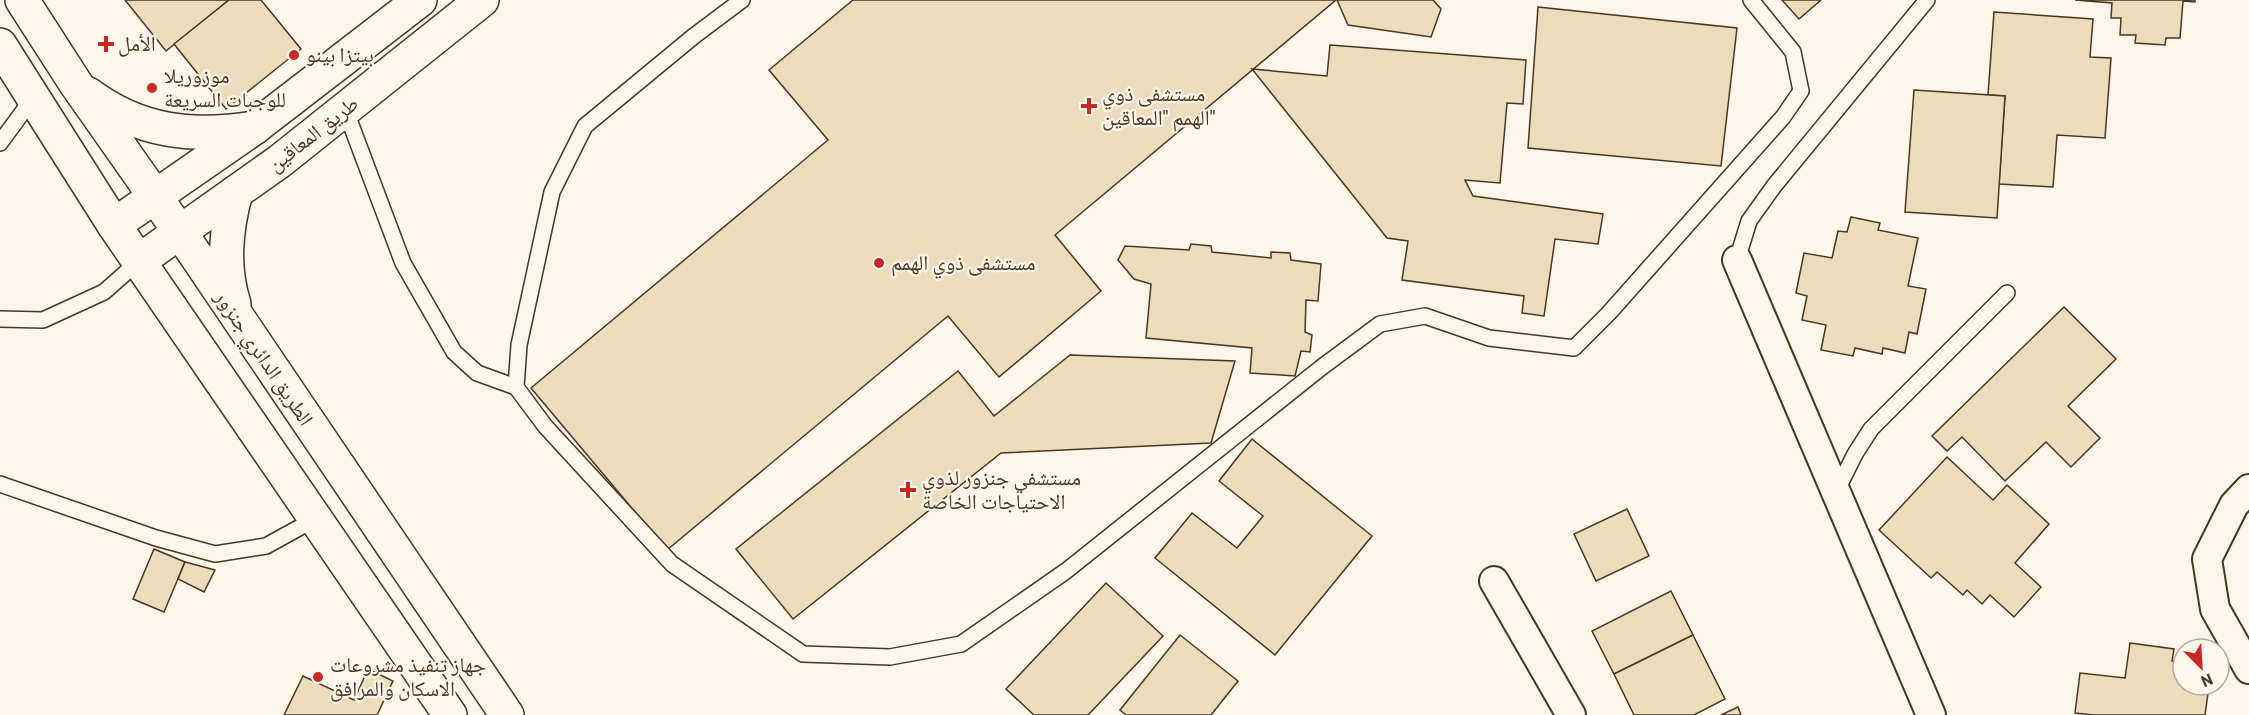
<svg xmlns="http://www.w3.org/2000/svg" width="2249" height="715" font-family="Barlow,'Noto Naskh Arabic',sans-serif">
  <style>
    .building { fill: #ecdcbc; stroke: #4a3520; stroke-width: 1.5 }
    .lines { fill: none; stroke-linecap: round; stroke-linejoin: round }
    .service-casing { stroke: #4a3520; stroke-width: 18 }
    .minor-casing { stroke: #4a3520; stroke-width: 32 }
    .tertiary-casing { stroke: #4a3520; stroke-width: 36 }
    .primary-casing { stroke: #4a3520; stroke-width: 36 }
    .service { stroke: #fbf6e9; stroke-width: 15 }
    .minor { stroke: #fbf6e9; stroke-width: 28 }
    .tertiary { stroke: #fbf6e9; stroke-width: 33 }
    .primary { stroke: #fbf6e9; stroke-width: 33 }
    .poi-dot { fill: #c62828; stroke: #fbf6e9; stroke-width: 2 }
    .labels { text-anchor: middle; stroke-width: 4.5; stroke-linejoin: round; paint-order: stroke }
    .poi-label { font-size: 21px; fill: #4a3520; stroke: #fbf6e9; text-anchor: start }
    .street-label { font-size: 21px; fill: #4a3520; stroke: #fbf6e9 }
  </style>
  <rect width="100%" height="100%" fill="#fbf6e9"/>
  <g class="building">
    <polygon points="125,0 229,0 166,51"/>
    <polygon points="229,0 261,0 301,49 226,109 174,44"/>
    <polygon points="853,0 1336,0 1055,235 1101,291 999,377 948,316 667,550 531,388 828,140 769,70"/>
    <polygon points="1337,0 1433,0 1441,9 1431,37 1348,25"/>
    <polygon points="1782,0 1821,0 1799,19"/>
    <polygon points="2075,0 2195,0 2195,2 2183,1 2180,38 2166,38 2165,45 2135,43 2136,35 2120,35 2121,18 2111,18 2112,3"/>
    <polygon points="1538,7 1737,28 1721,166 1528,148"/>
    <polygon points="1994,12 2093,19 2090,57 2111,58 2105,138 2057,135 2053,187 1999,184 2005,96 1988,95"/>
    <polygon points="1330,45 1526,60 1523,104 1507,103 1500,183 1465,180 1473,196 1603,214 1598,244 1555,239 1544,316 1522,313 1524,296 1402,280 1408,241 1387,238 1252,69 1327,76"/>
    <polygon points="1914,90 2005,96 1997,218 1905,212"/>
    <polygon points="1851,217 1880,223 1878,230 1918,238 1908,286 1926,289 1917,334 1909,332 1905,353 1883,348 1882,354 1855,348 1853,356 1821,350 1826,325 1802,320 1807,296 1796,293 1804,253 1832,258 1838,231 1847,232"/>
    <polygon points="1191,244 1211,246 1212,252 1271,258 1271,252 1290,253 1291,260 1321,264 1318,301 1306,300 1305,332 1312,335 1310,352 1301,351 1295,376 1250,373 1252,348 1146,338 1151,284 1134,279 1118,260 1125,246 1189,250"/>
    <polygon points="2064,307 2116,359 2068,406 2100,438 2071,467 2046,442 2005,481 1962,437 1947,451 1932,436"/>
    <polygon points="1070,355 1235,361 1211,443 1001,453 793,619 736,549 958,371 994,416"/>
    <polygon points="1252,439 1372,536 1275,655 1155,558 1192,513 1237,548 1263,516 1219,481"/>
    <polygon points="1947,457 1993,500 2007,485 2049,524 2015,563 2041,587 2014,617 1990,595 1982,604 1967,590 1963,595 1937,572 1931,578 1879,530"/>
    <polygon points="1627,509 1649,556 1596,581 1574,534"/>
    <polygon points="154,549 185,562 164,612 133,599"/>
    <polygon points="185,562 215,570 204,592 178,579"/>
    <polygon points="1106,583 1163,636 1088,715 1034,715 1006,689"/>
    <polygon points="1671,591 1693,635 1614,674 1592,631"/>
    <polygon points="1180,635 1238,681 1211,715 1126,715 1120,710"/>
    <polygon points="1693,635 1725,699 1694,715 1634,715 1614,674"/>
    <polygon points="2130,643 2174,649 2172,661 2183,662 2183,685 2209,686 2205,715 2093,715 2075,713 2080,673 2125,678"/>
    <polygon points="368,669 393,681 377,715 284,715 303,676 354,700"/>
    <polygon points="1738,707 1741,715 1721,715"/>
  </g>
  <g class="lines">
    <g class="service-casing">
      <g id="service">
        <polyline points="742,0 694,36 585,126 552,192 519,345 516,387 545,426 672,564 803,654 890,657 961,644 1066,571 1322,367 1380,324 1425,316 1489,338 1574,348 1609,313 1783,117 1801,91 1793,52 1751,0"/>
        <polyline points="345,109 403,263 454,352 477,373 516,387"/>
        <polyline points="0,143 33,98"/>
        <polyline points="1737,260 1749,221 1774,186 1927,0"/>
        <polyline points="0,319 43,320 104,292 139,261"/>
        <polyline points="0,484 156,538 215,554 266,546 315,519"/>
        <polyline points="1836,492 1855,454 1871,429 2007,293"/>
      </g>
    </g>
    <g class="minor-casing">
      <g id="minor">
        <polyline points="1737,260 1931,715"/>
        <polyline points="2249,489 2234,505 2207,559 2215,609 2249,669"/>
        <polyline points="1494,581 1571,715"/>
      </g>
    </g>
    <g class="tertiary-casing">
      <g id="tertiary">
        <polyline points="114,225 254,128 420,0"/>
        <polyline points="139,261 280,161 482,0"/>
      </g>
    </g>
    <g class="primary-casing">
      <g id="primary">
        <polyline points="22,0 76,84 180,232 507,715"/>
        <polyline points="0,45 114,225 450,715"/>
        <path d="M 88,94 C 139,132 192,138 254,128"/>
        <path d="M 234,304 C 222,266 226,229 236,192"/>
      </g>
    </g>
    <use href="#service" class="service"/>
    <use href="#minor" class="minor"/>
    <use href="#tertiary" class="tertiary"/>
    <use href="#primary" class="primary"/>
  </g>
  <g class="poi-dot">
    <path d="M103 35h6v6h6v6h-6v6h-6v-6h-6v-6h6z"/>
    <circle cx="294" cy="55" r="6"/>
    <circle cx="152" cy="88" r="6"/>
    <path d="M1086 97h6v6h6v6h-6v6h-6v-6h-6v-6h6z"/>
    <circle cx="879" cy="263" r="6"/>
    <path d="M905 481h6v6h6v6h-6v6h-6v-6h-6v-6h6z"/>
    <circle cx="318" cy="677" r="6"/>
  </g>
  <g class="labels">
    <g class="poi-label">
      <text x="118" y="51">الأمل</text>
      <text x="306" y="62">بيتزا بينو</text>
      <text x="164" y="83">موزوريلا<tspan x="164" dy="24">للوجبات السريعة</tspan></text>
      <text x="1102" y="101">مستشفى ذوي<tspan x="1102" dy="24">الهمم "المعاقين"</tspan></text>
      <text x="891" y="270">مستشفى ذوي الهمم</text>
      <text x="922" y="485">مستشفي جنزور لذوي<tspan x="922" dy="24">الاحتياجات الخاصة</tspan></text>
      <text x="330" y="672">جهاز تنفيذ مشروعات<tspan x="330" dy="24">الاسكان والمرافق</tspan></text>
    </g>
    <g class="street-label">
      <text transform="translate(313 134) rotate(-38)" y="7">طريق المعاقين</text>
      <text transform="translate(264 358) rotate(56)" y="7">الطريق الدائري جنزور</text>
    </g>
  </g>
  <g transform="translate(2201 667) rotate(156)"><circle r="28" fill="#fbf6e9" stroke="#b4a999" stroke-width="1.5"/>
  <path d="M0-4.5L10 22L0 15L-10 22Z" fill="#c62828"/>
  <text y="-9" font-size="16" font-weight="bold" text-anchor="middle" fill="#4a3520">N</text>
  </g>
</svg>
